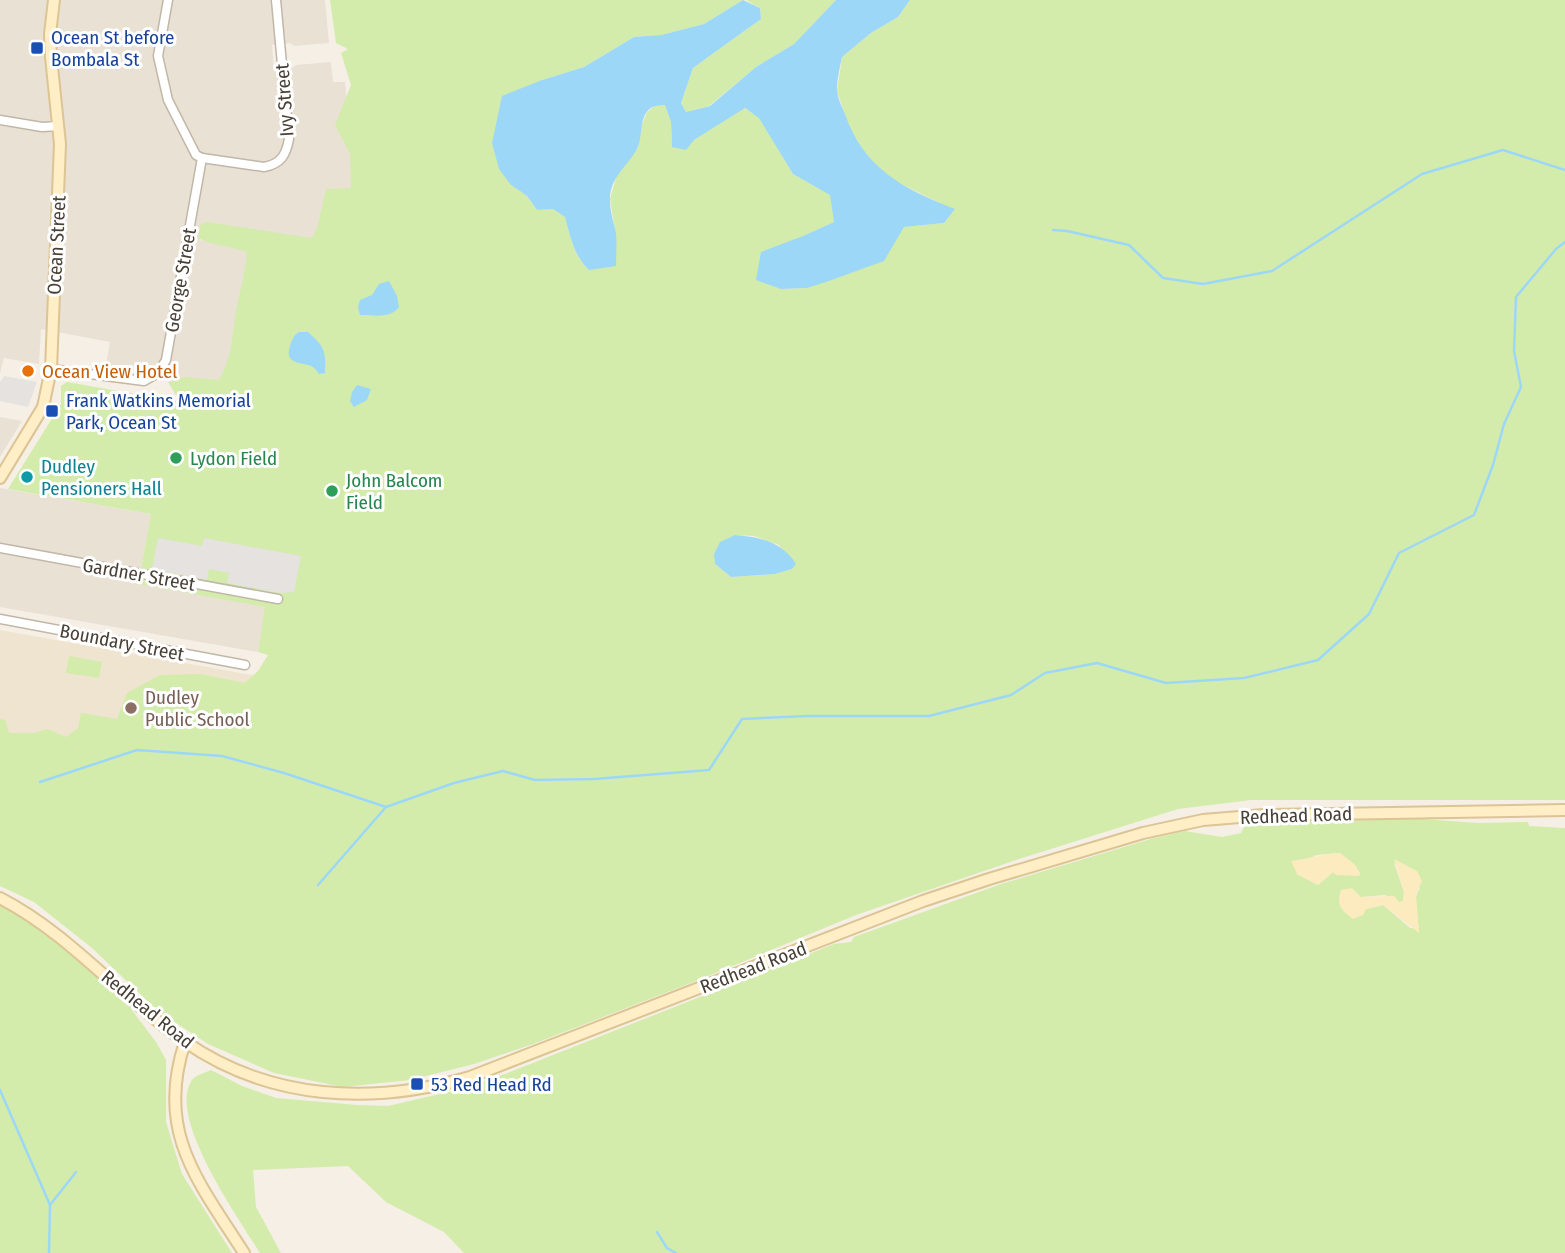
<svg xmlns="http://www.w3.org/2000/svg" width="1565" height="1253" font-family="'Fira Sans Condensed',sans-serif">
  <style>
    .residential { fill: #e9e1d4 }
    .education { fill: #efe4cf }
    .green { fill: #d3ecab; fill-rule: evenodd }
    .sand { fill: #fcebbf }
    .parking { fill: #e5e2df }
    .water { fill: #9dd7f7 }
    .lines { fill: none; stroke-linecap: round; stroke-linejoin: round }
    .stream { stroke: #9dd7f7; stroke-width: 2.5 }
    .street-casing { stroke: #c1b7a8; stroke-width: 11 }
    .secondary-casing { stroke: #dcc494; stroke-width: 14 }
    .street { stroke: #fff; stroke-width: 8 }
    .secondary { stroke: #ffeec6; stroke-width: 10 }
    .transit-dot { fill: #1a4fb4; stroke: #fff; stroke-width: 2.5 }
    .food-dot { fill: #e8710a; stroke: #fff; stroke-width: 2.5 }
    .leisure-dot { fill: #2e9e5b; stroke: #fff; stroke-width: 2.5 }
    .culture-dot { fill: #0f9aa8; stroke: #fff; stroke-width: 2.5 }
    .education-dot { fill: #8d6e63; stroke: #fff; stroke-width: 2.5 }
    .labels { text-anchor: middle; stroke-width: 6; stroke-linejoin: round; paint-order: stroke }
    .transit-label { font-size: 19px; fill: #164399; stroke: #fff; text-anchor: start }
    .street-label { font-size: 19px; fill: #483f35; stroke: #fff }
    .food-label { font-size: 19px; fill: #c56008; stroke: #fff; text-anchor: start }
    .leisure-label { font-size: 19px; fill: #27864d; stroke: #fff; text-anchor: start }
    .culture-label { font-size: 19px; fill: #0d838f; stroke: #fff; text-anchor: start }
    .education-label { font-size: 19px; fill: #785e54; stroke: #fff; text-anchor: start }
  </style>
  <rect width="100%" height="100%" fill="#f5efe6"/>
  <g class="residential">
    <polygon points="0,0 325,0 329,43 294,46 290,43 272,45 274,71 292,68 296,65 331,62 333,82 345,82 355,193 328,189 319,243 203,223 200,240 252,249 227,388 174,379 174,377 106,365 110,342 41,329 39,364 4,358 0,373"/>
    <polygon points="0,417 22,421 0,457"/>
    <polygon points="0,488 151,514 138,584 266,606 258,652 0,607"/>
  </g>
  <polygon class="education" points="0,630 268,678 249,782 0,739"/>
  <g class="green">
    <path d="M 330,0 L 743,0 L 704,24 L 661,35 L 634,37 L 584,67 L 542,80 L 511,185 L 527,196 L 537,210 L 553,209 L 565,217 C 570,236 574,256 589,270 L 599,267 L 616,237 L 610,199 L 617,174 L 638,148 L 640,130 L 647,112 L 656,105 L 665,105 L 671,122 L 672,147 L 694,140 L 744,108 L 759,117 L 793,174 L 831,195 L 834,222 L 803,236 L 781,289 L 807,288 L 845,274 L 904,227 L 944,223 L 954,210 L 887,177 L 868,158 L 849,127 L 837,91 L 842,57 L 871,33 L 898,17 L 910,0 L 1565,0 L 1565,800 L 1251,800 L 1178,809 L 1016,860 L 856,915 L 696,981 L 533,1044 L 474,1064 L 410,1080 L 343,1087 L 274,1073 L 208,1044 L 158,1011 L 92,948 L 34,902 L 0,886 L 0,719 L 5,720 L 9,733 L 34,733 L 48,729 L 66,737 L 78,728 L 81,713 L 117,719 L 127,693 L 160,675 L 201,674 L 245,683 L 258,671 L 268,655 L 258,652 L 265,607 L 138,584 L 151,514 L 8,489 L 61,404 L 61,386 L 67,382 L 180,402 L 168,382 L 184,377 L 219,380 C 231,360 232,340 235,317 C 239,295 245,274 247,252 C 233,247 211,245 198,238 L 201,224 L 207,222 L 312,238 L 317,229 L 326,189 L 351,188 L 350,154 L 335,125 L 351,85 L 341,53 L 348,49 L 336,43 ZM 735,535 L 754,536 L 779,545 L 792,569 L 775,574 L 731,577 L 715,564 Z"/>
    <polygon points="746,0 836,0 794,44 756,67 709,106 686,112 681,103 693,68 761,19 760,8"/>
    <polygon points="69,656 102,662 99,678 66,673"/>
    <path d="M 1421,819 L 1479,823 L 1528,822 L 1529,826 L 1565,828 L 1565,1253 L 464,1253 L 444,1232 L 386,1202 L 348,1166 L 253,1170 L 256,1207 L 281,1253 L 260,1253 C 240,1220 166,1117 192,1080 C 197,1074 205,1073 211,1070 L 242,1086 L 276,1098 L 357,1105 L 388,1106 L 457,1090 L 505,1074 L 834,944 L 851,942 L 854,937 L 1001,884 L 1154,838 L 1185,831 L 1222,837 L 1241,833 L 1246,823 ZM 1340,853 L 1355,865 L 1360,874 L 1333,872 L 1318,885 L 1297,874 L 1297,860 L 1306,861 L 1316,855 ZM 1394,863 L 1420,888 C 1412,899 1416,915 1419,928 L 1410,928 L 1383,905 L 1366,909 L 1361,897 L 1385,895 L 1399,902 L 1403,901 L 1404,892 Z"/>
    <polygon points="0,904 37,923 88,967 125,1001 156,1042 166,1060 166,1122 182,1174 232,1253 0,1253"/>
  </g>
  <g class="sand">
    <path d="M 1340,853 L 1355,865 L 1360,873 L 1359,876 L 1336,875 L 1333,872 L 1318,885 L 1297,874 L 1291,861 C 1308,859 1323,854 1340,853 Z"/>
    <path d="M 1394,859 L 1417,871 L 1422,881 L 1416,894 L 1419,933 L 1383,905 L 1366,909 L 1363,915 L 1353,919 C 1341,910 1336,905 1341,890 L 1352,888 L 1361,897 L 1394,896 L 1399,902 L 1403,901 L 1404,892 Z"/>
  </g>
  <g class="parking">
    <polygon points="4,376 37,382 28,407 0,401 0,382"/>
    <polygon points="158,538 202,546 204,538 301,556 294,592 280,593 227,583 229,573 209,569 207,580 152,569"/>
  </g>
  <g class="water">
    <path d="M 743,0 L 760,8 L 761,19 L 693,68 L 681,103 L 686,112 L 710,106 L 756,67 L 794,44 L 836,0 L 910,0 L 898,17 L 871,33 L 842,57 C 840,67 837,79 837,89 C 837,97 842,107 845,114 C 864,169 904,189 955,209 L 944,223 L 904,227 L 884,261 L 826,282 L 807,288 L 781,289 L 756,280 L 761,252 L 803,236 L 834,222 L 830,195 L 793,174 L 759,118 L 745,108 L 694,140 L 686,150 L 672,147 L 671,122 L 665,105 C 635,104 645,134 637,149 C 627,167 609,178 610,201 C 610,212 614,223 616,233 C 617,244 616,255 616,266 L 589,270 C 574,256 570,236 565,217 L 553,209 L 537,210 L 527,196 L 511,185 L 499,169 L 492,143 L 502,96 L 542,80 L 584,67 L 634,37 L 661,35 L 704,24 Z"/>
    <path d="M 389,281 L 397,296 L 399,307 C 390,319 374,315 360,315 L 358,307 L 360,300 L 372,295 L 379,284 Z"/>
    <path d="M 299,332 L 308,332 C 325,347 326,351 325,373 L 319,374 C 317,371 314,367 311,366 C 300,362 284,364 290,346 C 292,340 293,336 299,332 Z"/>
    <polygon points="357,385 371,389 367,400 354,407 350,401 352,392"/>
    <path d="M 735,535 C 760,537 782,542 796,564 L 792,569 L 775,574 L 731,577 L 715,564 L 714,554 L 720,542 Z"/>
  </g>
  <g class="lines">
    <g class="stream">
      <polyline points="1053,230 1067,231 1129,245 1163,278 1203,284 1272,271 1422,174 1503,150 1565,170"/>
      <polyline points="40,782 137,750 222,756 284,773 386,807"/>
      <polyline points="318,885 386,807 454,783 503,771 535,780 594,779 709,770 742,719 808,716 929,716 1011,695 1045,673 1097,663 1166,683 1244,678 1318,660 1369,614 1399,553 1474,515 1493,465 1504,424 1521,387 1514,351 1516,297 1556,249 1565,242"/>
      <polyline points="0,1090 50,1205 49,1253"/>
      <polyline points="50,1205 76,1172"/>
      <polyline points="657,1232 667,1248 676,1253"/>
    </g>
    <g class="street-casing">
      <g id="street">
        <path d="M 168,0 L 158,56 L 168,100 L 196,155 L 202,158 L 264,167 C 281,164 286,155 289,139 L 276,0"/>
        <polyline points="0,120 42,127 59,126"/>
        <polyline points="51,369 144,381 158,373 166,360 202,158"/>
        <polyline points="0,548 278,599"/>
        <polyline points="0,619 245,665"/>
      </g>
    </g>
    <g class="secondary-casing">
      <g id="secondary">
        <polyline points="0,478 43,407 51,369 60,144 51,57 50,34 54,0"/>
        <path d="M 0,898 C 70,934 120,997 184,1041 C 270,1101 373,1105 470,1077 L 923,901 L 989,879 L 1143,833 L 1203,820 L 1264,815 L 1565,810"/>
        <path d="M 185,1042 C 155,1132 198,1181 244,1253"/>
      </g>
    </g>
    <use href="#street" class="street"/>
    <use href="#secondary" class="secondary"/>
  </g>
  <g class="transit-dot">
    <rect x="30" y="41" width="14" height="14" rx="3.5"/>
    <rect x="45" y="404" width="14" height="14" rx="3.5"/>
    <rect x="410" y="1077" width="14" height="14" rx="3.5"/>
  </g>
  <circle class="food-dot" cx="28" cy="371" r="7"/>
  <g class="leisure-dot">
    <circle cx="176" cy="458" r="7"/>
    <circle cx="332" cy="491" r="7"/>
  </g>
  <circle class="culture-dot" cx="27" cy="477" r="7"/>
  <circle class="education-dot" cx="131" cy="708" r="7"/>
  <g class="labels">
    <g class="transit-label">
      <text x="51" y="44">Ocean St before<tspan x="51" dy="22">Bombala St</tspan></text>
      <text x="66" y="407">Frank Watkins Memorial<tspan x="66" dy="22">Park, Ocean St</tspan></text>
      <text x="431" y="1091">53 Red Head Rd</text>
    </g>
    <g class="street-label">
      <text transform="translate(284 100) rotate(-94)" y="7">Ivy Street</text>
      <text transform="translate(56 245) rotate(-87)" y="7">Ocean Street</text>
      <text transform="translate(180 280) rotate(-80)" y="7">George Street</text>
      <text transform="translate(139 574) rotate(10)" y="7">Gardner Street</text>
      <text transform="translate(122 642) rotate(11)" y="7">Boundary Street</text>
      <text transform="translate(1296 815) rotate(-2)" y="7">Redhead Road</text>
      <text transform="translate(753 967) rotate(-21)" y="7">Redhead Road</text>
      <text transform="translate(148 1009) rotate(39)" y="7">Redhead Road</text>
    </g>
    <g class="food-label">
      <text x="42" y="378">Ocean View Hotel</text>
    </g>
    <g class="leisure-label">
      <text x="190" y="465">Lydon Field</text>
      <text x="346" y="487">John Balcom<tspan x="346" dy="22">Field</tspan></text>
    </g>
    <g class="culture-label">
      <text x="41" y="473">Dudley<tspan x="41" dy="22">Pensioners Hall</tspan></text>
    </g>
    <g class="education-label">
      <text x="145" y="704">Dudley<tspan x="145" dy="22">Public School</tspan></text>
    </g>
  </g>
</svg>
